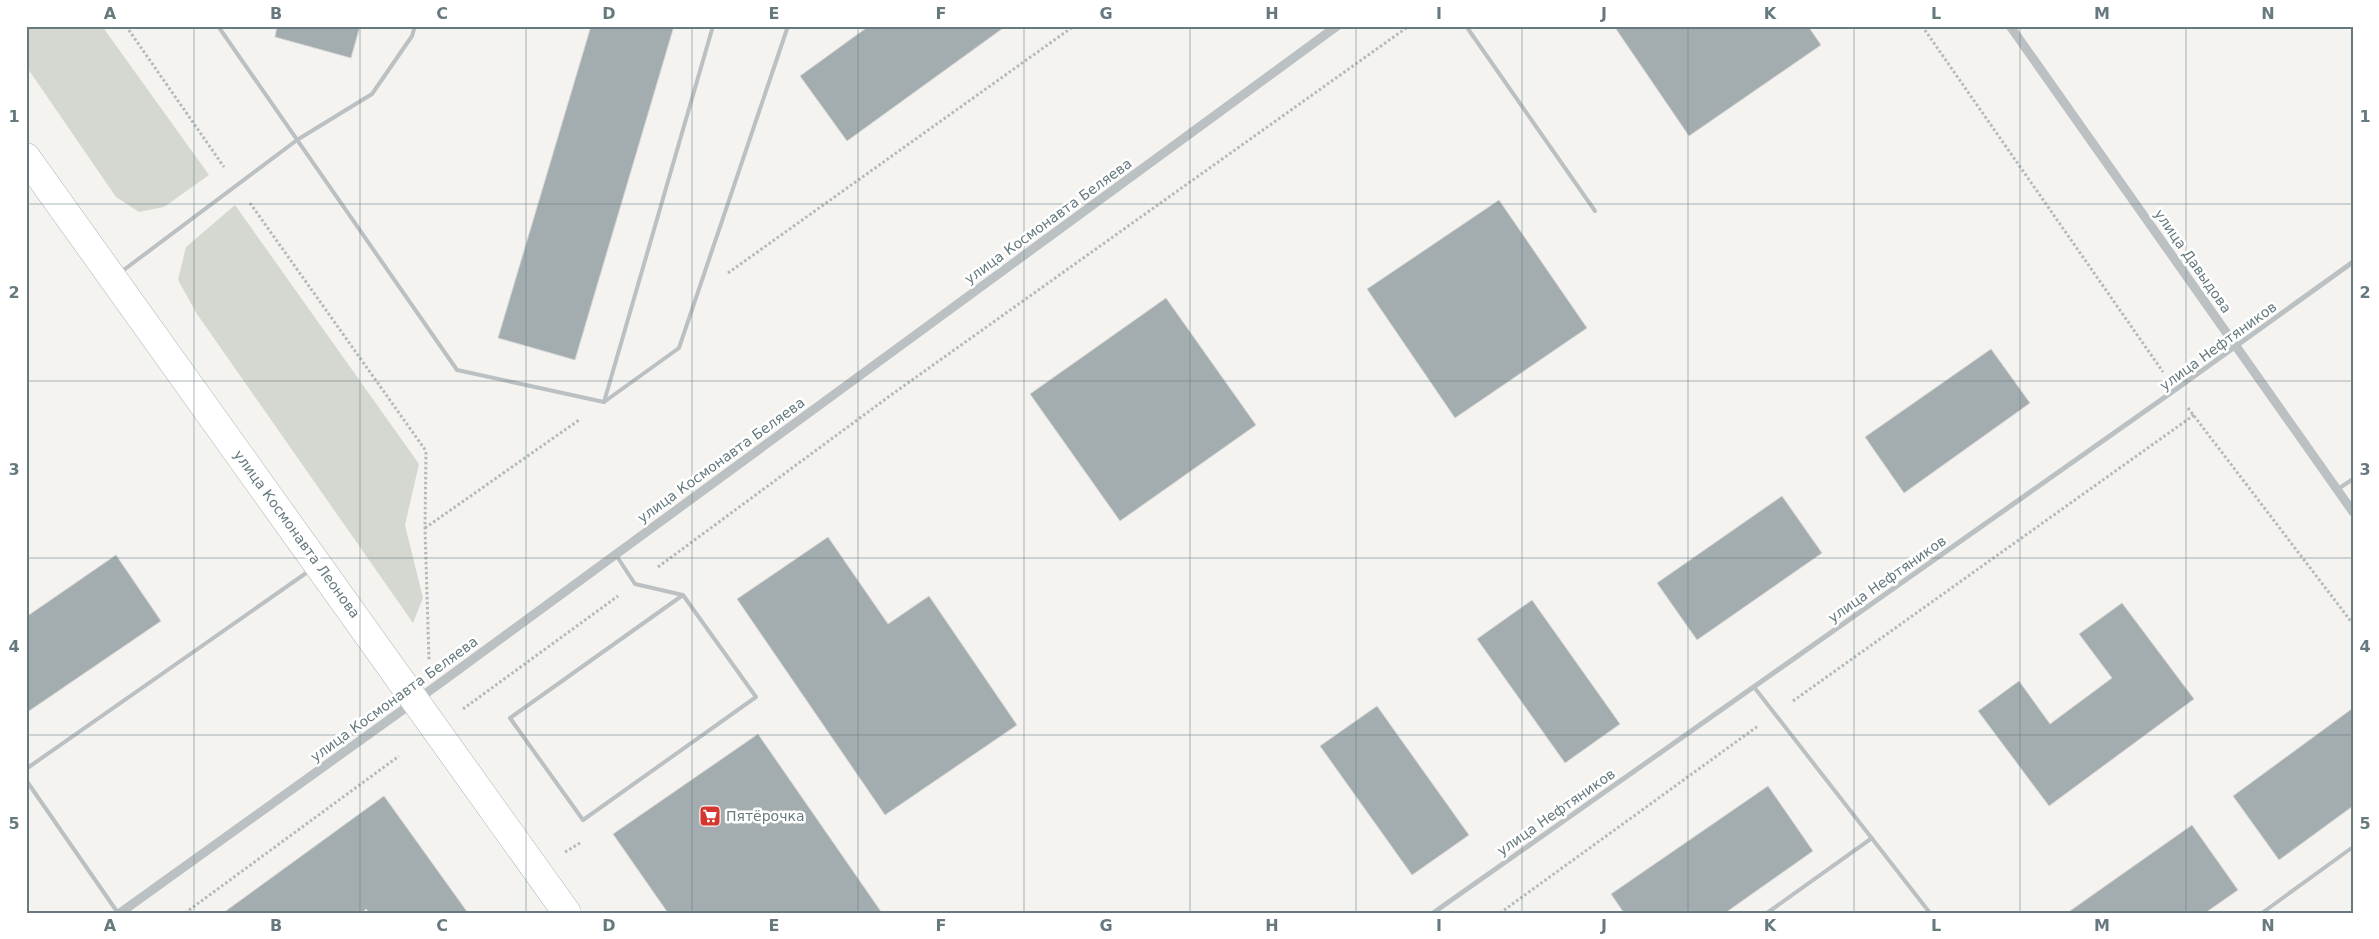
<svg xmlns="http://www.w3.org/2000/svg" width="2379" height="939" font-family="'DejaVu Sans',sans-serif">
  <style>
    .green { fill: #d5d8d0 }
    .building { fill: #a3adaf; stroke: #d5d5d3 }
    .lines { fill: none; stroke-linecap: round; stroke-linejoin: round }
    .secondary-casing { stroke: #abb3b5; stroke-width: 29 }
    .path { stroke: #b5b9ba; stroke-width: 3; stroke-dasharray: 2.5 2.5; stroke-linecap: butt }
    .service { stroke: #bbc0c2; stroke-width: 4 }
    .minor { stroke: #bbc0c2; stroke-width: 5 }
    .tertiary { stroke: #bbc0c2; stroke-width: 9 }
    .secondary { stroke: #fff; stroke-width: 28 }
    .grid { fill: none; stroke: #65797f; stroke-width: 1; stroke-opacity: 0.55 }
    .labels { text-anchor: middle; stroke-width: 5; stroke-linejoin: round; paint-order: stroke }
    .street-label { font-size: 14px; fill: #65797f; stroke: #fff }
    .poi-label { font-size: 14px; fill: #65797f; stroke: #fff; text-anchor: start }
    .neatline { fill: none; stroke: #65797f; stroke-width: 2 }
    .grid-label { font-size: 16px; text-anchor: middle; font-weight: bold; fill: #65797f }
  </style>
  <rect width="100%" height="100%" fill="#f4f3f0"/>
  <g class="green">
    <polygon points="26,26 102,26 209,175 164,207 139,212 116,197 26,66"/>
    <polygon points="235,205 419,464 405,525 423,598 413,623 197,314 178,280 186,247"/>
  </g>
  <g class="building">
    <polygon points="277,26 360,26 351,58 275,37"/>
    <polygon points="591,26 674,26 575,360 498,338"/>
    <polygon points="869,26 1006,26 847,141 800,76"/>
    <polygon points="1614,26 1808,26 1821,45 1689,136"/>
    <polygon points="1499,200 1587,328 1455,418 1367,289"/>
    <polygon points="1166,298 1256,425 1120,521 1030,394"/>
    <polygon points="1991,349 2030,403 1904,493 1865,437"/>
    <polygon points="1782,496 1822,553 1697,640 1657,583"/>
    <polygon points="828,537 888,624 929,596 1017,725 885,815 737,599"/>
    <polygon points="116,555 161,621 26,713 26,617"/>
    <polygon points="1532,600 1620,724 1565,763 1477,639"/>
    <polygon points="2122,603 2194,699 2049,806 1978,711 2019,681 2050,724 2112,678 2079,634"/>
    <polygon points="1377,706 1469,835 1412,875 1320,746"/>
    <polygon points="2353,708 2353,806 2279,860 2233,796"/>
    <polygon points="758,734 882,913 668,913 613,834"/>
    <polygon points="1768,786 1813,851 1725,913 1624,913 1611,894"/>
    <polygon points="384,796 468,913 369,913 366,909 362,913 223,913"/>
    <polygon points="2192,825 2238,890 2205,913 2067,913"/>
  </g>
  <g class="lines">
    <g class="secondary-casing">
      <polyline id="secondary" points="26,157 567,913"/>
    </g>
    <g class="path">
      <polyline points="126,26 224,167"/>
      <polyline points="1922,26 2163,372"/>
      <polyline points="250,203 426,451 425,528 429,660"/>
      <polyline points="728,273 1074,26"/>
      <polyline points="2188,408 2353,624"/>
      <polyline points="425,528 579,420"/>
      <polyline points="658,567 891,395 1409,26"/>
      <polyline points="1793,701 2194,415"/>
      <polyline points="463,709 618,596"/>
      <polyline points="565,852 580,843"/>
      <polyline points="185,913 399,756"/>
      <polyline points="1500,913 1758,726"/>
    </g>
    <g class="service">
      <polyline points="218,26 457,370 604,402 679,348 788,26"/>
      <polyline points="1466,26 1595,211"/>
      <polyline points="121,272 297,140 372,94 412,36 415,26"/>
      <polyline points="604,402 713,26"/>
      <polyline points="2338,489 2353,479"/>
      <polyline points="616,555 635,584 683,595 756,697 583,820 510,718 683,595"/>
      <polyline points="1754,687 1930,913"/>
      <polyline points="26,769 309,571"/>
      <polyline points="26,780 118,913"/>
      <polyline points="1767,913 1872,838"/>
      <polyline points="2262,913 2353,847"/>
    </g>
    <polyline class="minor" points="1433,913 2175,390 2353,262"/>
    <g class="tertiary">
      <polyline points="2010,26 2353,512"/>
      <polyline points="120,913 443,681 1337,26"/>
    </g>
    <use href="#secondary" class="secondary"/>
  </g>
  <path class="grid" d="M 194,26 L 194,913M 360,26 L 360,913M 526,26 L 526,913M 692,26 L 692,913M 858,26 L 858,913M 1024,26 L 1024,913M 1190,26 L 1190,913M 1356,26 L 1356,913M 1522,26 L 1522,913M 1688,26 L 1688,913M 1854,26 L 1854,913M 2020,26 L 2020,913M 2186,26 L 2186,913M 26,204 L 2353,204M 26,381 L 2353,381M 26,558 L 2353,558M 26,735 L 2353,735"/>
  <defs>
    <g id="supermarket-square" transform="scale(1.125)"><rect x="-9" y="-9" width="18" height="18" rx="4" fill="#d43630" stroke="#fff"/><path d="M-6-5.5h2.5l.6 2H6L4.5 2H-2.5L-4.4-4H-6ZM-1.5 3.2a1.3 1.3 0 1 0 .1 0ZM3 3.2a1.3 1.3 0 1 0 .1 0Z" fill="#fff"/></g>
  </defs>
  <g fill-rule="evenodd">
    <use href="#supermarket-square" x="710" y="816"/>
  </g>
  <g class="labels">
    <g class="street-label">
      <text transform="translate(1048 221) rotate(-36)" y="5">улица Космонавта Беляева</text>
      <text transform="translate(2193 261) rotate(55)" y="5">улица Давыдова</text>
      <text transform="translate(2218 346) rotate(-36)" y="5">улица Нефтяников</text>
      <text transform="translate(721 460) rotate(-36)" y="5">улица Космонавта Беляева</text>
      <text transform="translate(297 534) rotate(54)" y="5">улица Космонавта Леонова</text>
      <text transform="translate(1887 579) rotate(-35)" y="5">улица Нефтяников</text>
      <text transform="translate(394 699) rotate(-36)" y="5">улица Космонавта Беляева</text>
      <text transform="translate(1556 812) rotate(-35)" y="5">улица Нефтяников</text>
    </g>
    <g class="poi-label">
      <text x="726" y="821">Пятёрочка</text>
    </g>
  </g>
  <rect width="2379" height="939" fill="none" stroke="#ffffff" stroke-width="55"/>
  <rect x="28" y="28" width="2324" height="884" class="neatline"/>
  <g class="grid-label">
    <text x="110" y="19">A</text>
    <text x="276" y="19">B</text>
    <text x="442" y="19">C</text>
    <text x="609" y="19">D</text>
    <text x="774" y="19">E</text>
    <text x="941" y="19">F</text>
    <text x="1106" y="19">G</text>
    <text x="1272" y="19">H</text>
    <text x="1439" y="19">I</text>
    <text x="1604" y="19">J</text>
    <text x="1770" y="19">K</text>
    <text x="1936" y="19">L</text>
    <text x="2102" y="19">M</text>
    <text x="2268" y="19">N</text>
    <text x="14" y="122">1</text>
    <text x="2365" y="122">1</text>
    <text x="14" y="298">2</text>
    <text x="2365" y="298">2</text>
    <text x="14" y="475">3</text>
    <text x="2365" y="475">3</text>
    <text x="14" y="652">4</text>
    <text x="2365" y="652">4</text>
    <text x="14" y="829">5</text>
    <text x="2365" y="829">5</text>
    <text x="110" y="931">A</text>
    <text x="276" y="931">B</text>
    <text x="442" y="931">C</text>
    <text x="609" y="931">D</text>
    <text x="774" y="931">E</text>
    <text x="941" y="931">F</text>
    <text x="1106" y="931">G</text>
    <text x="1272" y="931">H</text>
    <text x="1439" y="931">I</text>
    <text x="1604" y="931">J</text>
    <text x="1770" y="931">K</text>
    <text x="1936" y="931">L</text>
    <text x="2102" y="931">M</text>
    <text x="2268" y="931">N</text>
  </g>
</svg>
